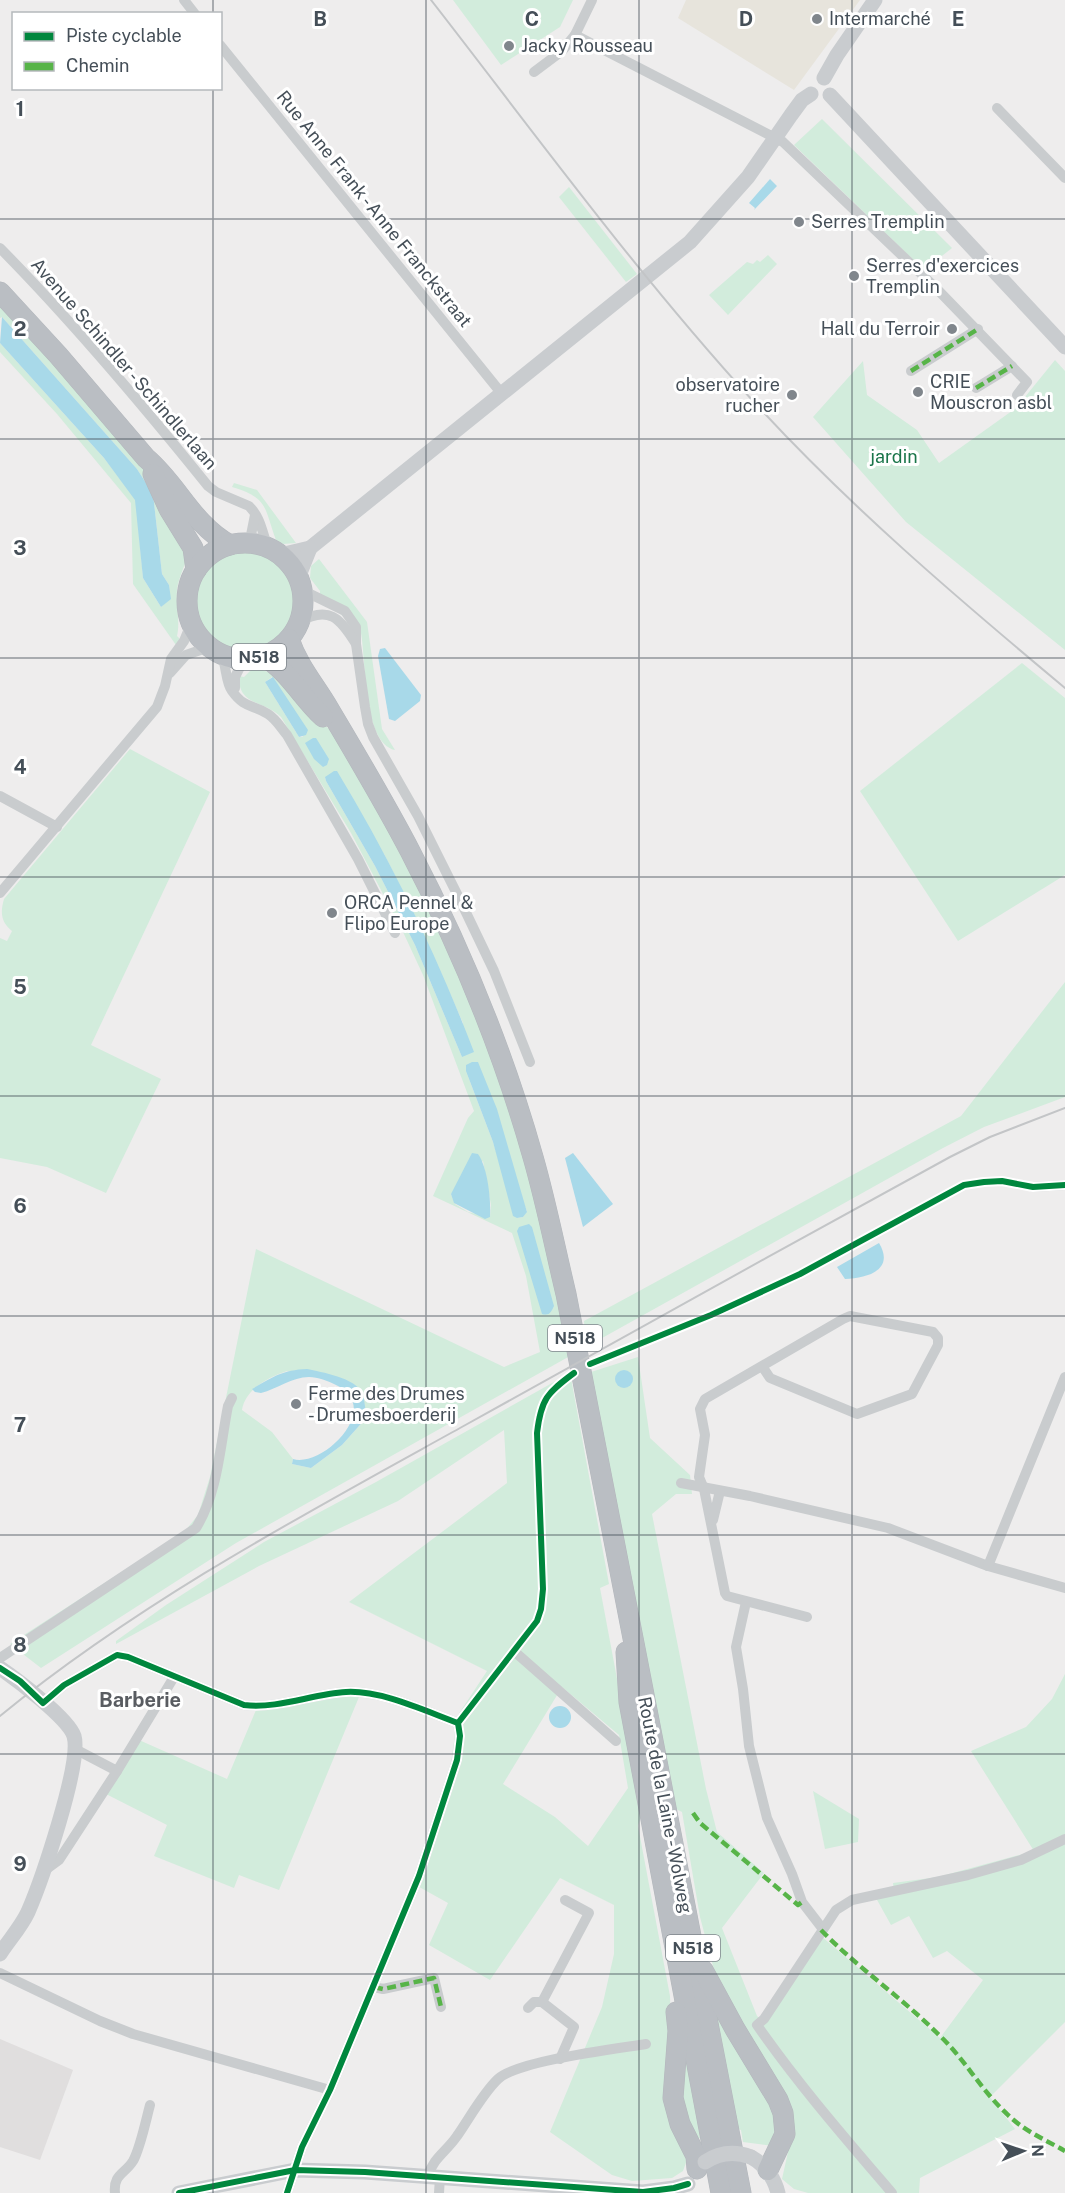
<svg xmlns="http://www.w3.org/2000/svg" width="1065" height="2193" font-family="'Public Sans',sans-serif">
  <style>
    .commercial { fill: #e7e4dc }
    .education { fill: #e0dede }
    .green { fill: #d2ecdc; fill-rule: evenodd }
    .water { fill: #a8d9e9 }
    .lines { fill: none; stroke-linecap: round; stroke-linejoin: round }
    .highway-casing { stroke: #b3b7bc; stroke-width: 21 }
    .street { stroke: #c9ccce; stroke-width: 10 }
    .secondary { stroke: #c9cccf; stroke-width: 15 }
    .highway { stroke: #babec3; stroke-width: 20 }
    .rail { stroke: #c3c5c7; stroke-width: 2 }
    .secondary-bridge { stroke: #c9cccf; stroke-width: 15 }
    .quiet { stroke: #57b448; stroke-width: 4.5; stroke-dasharray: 9 4.5; stroke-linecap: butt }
    .cycleway-casing { stroke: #fff; stroke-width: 10 }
    .cycleway { stroke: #00873e; stroke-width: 6 }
    .grid { fill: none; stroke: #454f58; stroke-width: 1.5; stroke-opacity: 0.55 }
    .poi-dot { fill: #80868c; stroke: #fff; stroke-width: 2 }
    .labels { text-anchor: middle; stroke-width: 6; stroke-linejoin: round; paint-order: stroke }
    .shield { fill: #fff; stroke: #7d848a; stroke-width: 1.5 }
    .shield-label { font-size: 16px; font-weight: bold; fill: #454f58 }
    .poi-label { font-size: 18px; fill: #454f58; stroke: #fff; text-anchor: start }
    .street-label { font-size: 18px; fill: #454f58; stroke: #fff }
    .park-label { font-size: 18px; fill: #1a754a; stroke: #fff }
    .neighbourhood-label { font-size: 20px; font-weight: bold; fill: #595c61; stroke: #fff }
    .grid-label { font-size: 20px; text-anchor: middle; font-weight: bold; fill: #454f58; stroke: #fff; stroke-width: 6; stroke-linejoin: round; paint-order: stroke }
  </style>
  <rect width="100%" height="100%" fill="#eeeded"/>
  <polygon class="commercial" points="686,0 860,0 794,90 678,18"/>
  <polygon class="education" points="0,2039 73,2070 40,2160 0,2147"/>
  <g class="green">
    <polygon points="453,0 573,0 560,27 501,65"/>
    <polygon points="822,119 952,248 924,270 794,145"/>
    <polygon points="569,187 637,274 626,282 559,197"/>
    <polygon points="768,255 777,264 728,315 709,295 747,262 753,264 757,260 760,262"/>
    <path d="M 0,302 L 141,460 L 191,548 C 187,560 181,572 178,584 C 174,602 181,619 177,636 L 181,640 L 176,645 L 133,584 L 131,503 L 57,414 L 0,352 L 0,343 L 104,458 L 136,500 L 143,578 L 161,607 L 170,598 L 169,585 L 162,574 L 153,494 L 137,469 L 2,317 L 0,318 Z"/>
    <polygon points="1055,360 1065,371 1065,650 906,522 813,417 863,361 867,395 917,430 939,463 1016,408"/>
    <path d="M 234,483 L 257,490 L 296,543 L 283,544 L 276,540 C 264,508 269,498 232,487 Z"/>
    <circle cx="245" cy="601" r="49"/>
    <path d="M 319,559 L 367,622 L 382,729 L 395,750 C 363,743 366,661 361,633 L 320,595 L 320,591 L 310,578 L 311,566 Z"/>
    <polygon points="1022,663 1065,698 1065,875 958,941 860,791"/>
    <path d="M 256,668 L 271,673 L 334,734 L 411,866 L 481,1023 L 532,1180 L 570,1356 L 236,1543 L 41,1668 L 10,1644 L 185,1531 L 198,1515 L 210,1477 L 256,1249 L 504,1367 L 540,1352 L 526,1276 L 512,1233 L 433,1196 L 468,1118 L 474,1111 L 423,975 L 403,932 L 351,833 L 281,717 C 264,700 238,706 239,676 L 244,677 L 251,670 ZM 272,677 L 303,737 L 299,737 L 265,682 ZM 325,777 L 384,854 L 415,916 L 463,1023 L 462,1057 L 415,945 L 375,866 L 326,781 ZM 466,1071 L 527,1211 L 523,1217 L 517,1218 L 493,1142 ZM 483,1161 L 491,1205 L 490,1217 L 468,1212 L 455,1204 L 451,1194 ZM 287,1371 L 352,1383 L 362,1393 L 367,1417 L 342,1445 L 311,1468 L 292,1464 L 293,1459 L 272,1432 L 242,1410 C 245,1389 269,1377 287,1371 Z"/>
    <path d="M 130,749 L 210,792 L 91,1045 L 161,1079 L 106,1193 L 47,1167 L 0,1158 L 0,938 L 7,941 L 12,931 C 1,922 0,913 4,899 Z"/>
    <polygon points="1065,982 1065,1097 984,1127 943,1148 586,1347 584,1321 961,1116"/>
    <polygon points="638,1357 650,1438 690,1475 692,1494 676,1494 652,1514 706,1789 717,1832 764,1873 722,1928 757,2016 765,2023 821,1936 940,2038 983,1980 947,1951 933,1958 909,1916 891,1925 876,1898 894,1893 893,1883 938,1877 1034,1851 971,1751 1026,1727 1052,1699 1065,1674 1065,2022 990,2097 1015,2129 920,2178 919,2193 808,2193 794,2189 782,2179 788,2152 773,2146 743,2142 741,2130 738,2129 709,1987 717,1981 700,1917 682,1812 674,1808 591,1372"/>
    <path d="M 570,1373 L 609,1584 L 600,1588 L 642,1812 L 638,1826 L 670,1996 L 671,2030 L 685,2040 L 700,2138 L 682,2145 L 687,2160 L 683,2171 L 672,2178 L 632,2181 L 612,2175 L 550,2132 L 602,2007 L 614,1954 L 614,1905 L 560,1878 L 490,1980 L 429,1945 L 448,1903 L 412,1883 L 449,1776 L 458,1715 L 487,1671 L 349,1602 L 507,1483 L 504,1430 L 398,1501 L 259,1566 L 116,1644 L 116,1641 L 166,1605 L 264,1542 L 376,1482 ZM 562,1687 L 619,1735 L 628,1788 L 588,1846 L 555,1817 L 503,1784 Z"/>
    <polygon points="350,1694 359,1697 279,1890 239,1875 234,1888 154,1856 167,1825 106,1794 139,1740 227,1779 256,1710"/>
    <polygon points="813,1791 859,1819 858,1842 825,1849"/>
  </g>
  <g class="water">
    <polygon points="770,179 777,186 754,210 755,208 749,203"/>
    <polygon points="2,317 137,469 153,494 162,574 169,585 171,599 161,607 143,578 135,500 104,458 0,343"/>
    <polygon points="385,648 421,695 420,701 395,721 389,719 378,656 380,649"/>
    <polygon points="273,677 308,730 306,735 299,737 265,682"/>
    <polygon points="313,738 316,738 329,759 327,765 323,767 314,759 305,743"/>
    <path d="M 334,771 L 337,771 C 391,860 437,955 474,1052 L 462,1057 L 415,945 L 375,866 L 326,781 L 325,777 Z"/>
    <polygon points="472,1062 478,1062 497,1109 527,1212 523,1217 517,1218 513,1216 493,1142 466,1071 466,1065"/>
    <path d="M 472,1153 L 478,1154 C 488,1168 491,1201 490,1217 L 485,1219 L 454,1203 L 451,1194 Z"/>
    <polygon points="573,1153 613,1204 583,1227 565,1158"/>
    <path d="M 529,1224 L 532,1227 L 554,1306 C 551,1312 550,1316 542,1314 L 517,1231 L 519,1227 Z"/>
    <path d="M 879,1243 C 895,1270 868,1278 845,1279 L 837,1267 Z"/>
    <path d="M 307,1369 C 321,1372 356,1378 362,1393 C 365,1400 365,1410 367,1417 L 342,1445 L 311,1468 L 292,1464 L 293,1459 C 323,1468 384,1407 336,1385 C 328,1381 318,1377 309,1377 C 292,1377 277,1389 261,1393 L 255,1392 L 252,1389 C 273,1377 282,1370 307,1369 Z"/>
    <circle cx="624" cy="1379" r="9"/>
    <circle cx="560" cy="1717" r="11"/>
  </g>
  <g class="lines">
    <g class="highway-casing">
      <g id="highway">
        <path d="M 0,292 L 58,355 L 146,458 C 178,485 192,524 230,545"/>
        <polyline points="153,474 169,509 193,548 196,570"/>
        <circle cx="245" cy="601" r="58"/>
        <path d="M 289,639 C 298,666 315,685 329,709 C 357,756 385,803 410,851 C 461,949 503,1051 533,1157 C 546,1202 555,1248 566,1294 L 741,2193"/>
        <path d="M 263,656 C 288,670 302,698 323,717"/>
        <polyline points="626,1652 629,1702 721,2193"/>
        <polyline points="703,1970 735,2029 778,2100 783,2113 785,2134 768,2170"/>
        <polyline points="676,2012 678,2031 673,2098 680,2124 696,2156 697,2169"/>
      </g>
    </g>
    <g class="street">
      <polyline points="184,0 195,14"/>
      <polyline points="575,35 783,142 935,287 1027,382 1017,395"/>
      <polyline points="220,45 502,394"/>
      <polyline points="534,72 562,51 575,35 592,0"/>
      <polyline points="997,108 1065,178"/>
      <path d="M 0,248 C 74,323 142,404 208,486 L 216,492 L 249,506 C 261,518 262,532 268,548"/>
      <polyline points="911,371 978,329"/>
      <polyline points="976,388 1012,366"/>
      <polyline points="245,543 251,535 255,515"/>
      <polyline points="302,590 345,611 356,627 356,644 365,707 368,724 373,737 418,816 460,900 494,971 530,1062"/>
      <path d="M 299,622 C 329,605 340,618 356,644"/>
      <path d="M 221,654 C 227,666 225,681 232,691 C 245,709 252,704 268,714 C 276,719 281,728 287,735 L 358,859 L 395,933"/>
      <polyline points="170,673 186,655 209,647"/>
      <polyline points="235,688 235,677 244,659"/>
      <polyline points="0,796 57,827"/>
      <polyline points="0,893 157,707 165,686 171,659 184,641 191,624"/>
      <polyline points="1033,1187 1065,1185"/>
      <polyline points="762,1366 770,1378 857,1414 912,1394 938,1345 938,1338 933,1332 850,1316 843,1319 705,1399 700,1409 705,1435 699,1477 704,1489 725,1593 727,1596 807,1617"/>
      <polyline points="681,1483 750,1496 888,1528 988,1566 1065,1588"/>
      <polyline points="713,1520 720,1491"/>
      <polyline points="988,1566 1065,1377"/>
      <polyline points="746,1602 736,1647 743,1689 749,1746 767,1818 792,1874 802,1902 822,1928"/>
      <polyline points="515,1652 616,1741"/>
      <path d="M 0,1658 L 196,1528 C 218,1493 220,1446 228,1406 L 232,1398"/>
      <path d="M 43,1703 L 64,1685 L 117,1655 L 128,1657 L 244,1705 C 279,1709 312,1694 346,1692 C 381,1690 425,1711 458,1723"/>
      <polyline points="75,1749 117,1771"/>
      <polyline points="44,1871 59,1860 117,1771 174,1677"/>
      <polyline points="0,1973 100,2021 133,2034 330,2090"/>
      <polyline points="374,1987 383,1989 434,1978 441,2007"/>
      <polyline points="542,2002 589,1913 565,1900"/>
      <polyline points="528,2008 534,2002 542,2002 574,2027 560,2059"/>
      <path d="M 428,2176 C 433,2158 447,2151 457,2136 C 469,2119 483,2093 498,2079 C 517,2061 615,2049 646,2044"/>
      <path d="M 115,2193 C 113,2174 125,2174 133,2161 C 140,2149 146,2120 150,2105"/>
      <polyline points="287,2193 302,2147 330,2090 419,1876 457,1760 460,1736 458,1723 537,1621"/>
      <polyline points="439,2193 440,2177"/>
      <path d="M 892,2193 C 845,2138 798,2084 757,2025 L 764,2019 L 836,1910 L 852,1900 L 968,1875 L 1021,1860 L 1065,1839"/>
    </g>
    <g class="secondary">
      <polyline points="824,78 837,55 875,0"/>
      <polyline points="830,95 1065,347"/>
      <polyline points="280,555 310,548 690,242 748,177 791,115 802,100 811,94"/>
      <polyline points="298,578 310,548"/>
      <path d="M 0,1668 C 16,1679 68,1718 74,1736 C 82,1763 41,1882 28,1912 C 21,1927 9,1940 0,1954"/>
      <path d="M 751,2157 C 765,2165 774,2177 778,2193"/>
      <polyline points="179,2193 295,2170 365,2172 643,2192 674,2188 688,2184"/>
    </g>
    <use href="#highway" class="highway"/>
    <g class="rail">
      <path d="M 431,0 C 536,135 637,274 753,401 C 848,505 956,597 1065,688"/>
      <path d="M 0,1716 C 141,1601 301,1516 460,1428 C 623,1338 786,1246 950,1157 L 990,1137 L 1065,1108"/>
    </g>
    <path class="secondary-bridge" d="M 705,2162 C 720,2152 735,2151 751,2157"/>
    <g class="quiet">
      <polyline points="911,371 978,329"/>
      <polyline points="976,388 1012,366"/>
      <polyline points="693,1813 700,1823 798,1905 802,1902"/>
      <path d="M 821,1930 C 858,1968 901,1997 938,2034 C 964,2058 981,2090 1007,2114 C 1024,2131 1044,2139 1065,2151"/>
      <polyline points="374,1987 383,1989 434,1978 441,2007"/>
    </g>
    <g class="cycleway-casing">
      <g id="cycleway">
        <polyline points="590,1364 711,1315 800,1274 964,1185 984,1182 1002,1181 1033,1187 1065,1185"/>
        <path d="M 0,1668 L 20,1681 L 43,1703 L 64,1685 L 117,1655 L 128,1657 L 244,1705 C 279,1709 312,1694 346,1692 C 381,1690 425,1711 458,1723"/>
        <polyline points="179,2193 295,2170 365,2172 643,2192 674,2188 688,2184"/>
        <path d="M 287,2193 L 302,2147 L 330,2090 L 419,1876 L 457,1760 L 460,1736 L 458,1723 L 537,1621 L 541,1609 L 543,1589 L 537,1433 C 541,1399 547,1393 574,1373"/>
      </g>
    </g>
    <use href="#cycleway" class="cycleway"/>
  </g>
  <path class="grid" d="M 213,0 L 213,14M 426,0 L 426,2193M 639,0 L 639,2193M 852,0 L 852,2193M 213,88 L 213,2193M 0,219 L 1065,219M 0,439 L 1065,439M 0,658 L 1065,658M 0,877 L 1065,877M 0,1096 L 1065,1096M 0,1316 L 1065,1316M 0,1535 L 1065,1535M 0,1754 L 1065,1754M 0,1974 L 1065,1974"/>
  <g class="poi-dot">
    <circle cx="817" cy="19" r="6"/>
    <circle cx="509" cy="46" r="6"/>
    <circle cx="799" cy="222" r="6"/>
    <circle cx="854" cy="276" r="6"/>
    <circle cx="952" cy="329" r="6"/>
    <circle cx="918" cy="392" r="6"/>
    <circle cx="792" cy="395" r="6"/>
    <circle cx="332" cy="913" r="6"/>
    <circle cx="296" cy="1404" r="6"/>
  </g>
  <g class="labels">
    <g class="shield">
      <rect x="232" y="644" width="54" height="26" rx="4.5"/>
      <rect x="548" y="1325" width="54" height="26" rx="4.5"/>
      <rect x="666" y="1935" width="54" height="26" rx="4.5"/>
    </g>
    <g class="shield-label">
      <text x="259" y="663">N518</text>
      <text x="575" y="1344">N518</text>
      <text x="693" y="1954">N518</text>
    </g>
    <g class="poi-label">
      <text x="829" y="25">Intermarché</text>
      <text x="521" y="52">Jacky Rousseau</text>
      <text x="811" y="228">Serres Tremplin</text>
      <text x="866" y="272">Serres d'exercices<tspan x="866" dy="21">Tremplin</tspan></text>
      <text x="940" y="335" text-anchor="end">Hall du Terroir</text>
      <text x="930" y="388">CRIE<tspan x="930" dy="21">Mouscron asbl</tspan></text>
      <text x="780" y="391" text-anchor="end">observatoire<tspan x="780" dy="21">rucher</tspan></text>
      <text x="344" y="909">ORCA Pennel &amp;<tspan x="344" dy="21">Flipo Europe</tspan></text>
      <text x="308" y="1400">Ferme des Drumes<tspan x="308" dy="21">- Drumesboerderij</tspan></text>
    </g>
    <g class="street-label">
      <text transform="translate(374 209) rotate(51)" y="6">Rue Anne Frank - Anne Franckstraat</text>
      <text transform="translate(124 364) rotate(49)" y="6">Avenue Schindler - Schindlerlaan</text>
      <text transform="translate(665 1805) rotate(79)" y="6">Route de la Laine - Wolweg</text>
    </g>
    <g class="park-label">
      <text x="894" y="463">jardin</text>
    </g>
    <g class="neighbourhood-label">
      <text x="140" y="1707">Barberie</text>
    </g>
  </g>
  <g class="grid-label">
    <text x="320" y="26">B</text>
    <text x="532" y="26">C</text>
    <text x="746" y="26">D</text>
    <text x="958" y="26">E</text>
    <text x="20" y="116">1</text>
    <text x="20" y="336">2</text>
    <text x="20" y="555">3</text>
    <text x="20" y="774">4</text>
    <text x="20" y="994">5</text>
    <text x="20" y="1213">6</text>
    <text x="20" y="1432">7</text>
    <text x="20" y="1652">8</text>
    <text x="20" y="1871">9</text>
  </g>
  <rect x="12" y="12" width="210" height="78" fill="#ffffff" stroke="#b5b9bc" stroke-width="1.5"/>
  <rect x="24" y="32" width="30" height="9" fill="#00873e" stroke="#b5b9bc" stroke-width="1.5"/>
  <text x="66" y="42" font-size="18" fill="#454f58">Piste cyclable</text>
  <rect x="24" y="62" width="30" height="9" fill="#57b448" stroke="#b5b9bc" stroke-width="1.5"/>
  <text x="66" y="72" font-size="18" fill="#454f58">Chemin</text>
  <g transform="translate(1023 2151) rotate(88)" stroke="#ffffff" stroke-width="4.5" paint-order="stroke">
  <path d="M0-4.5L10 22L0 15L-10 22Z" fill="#454f58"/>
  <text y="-9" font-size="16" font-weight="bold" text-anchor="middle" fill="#454f58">N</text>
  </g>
</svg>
